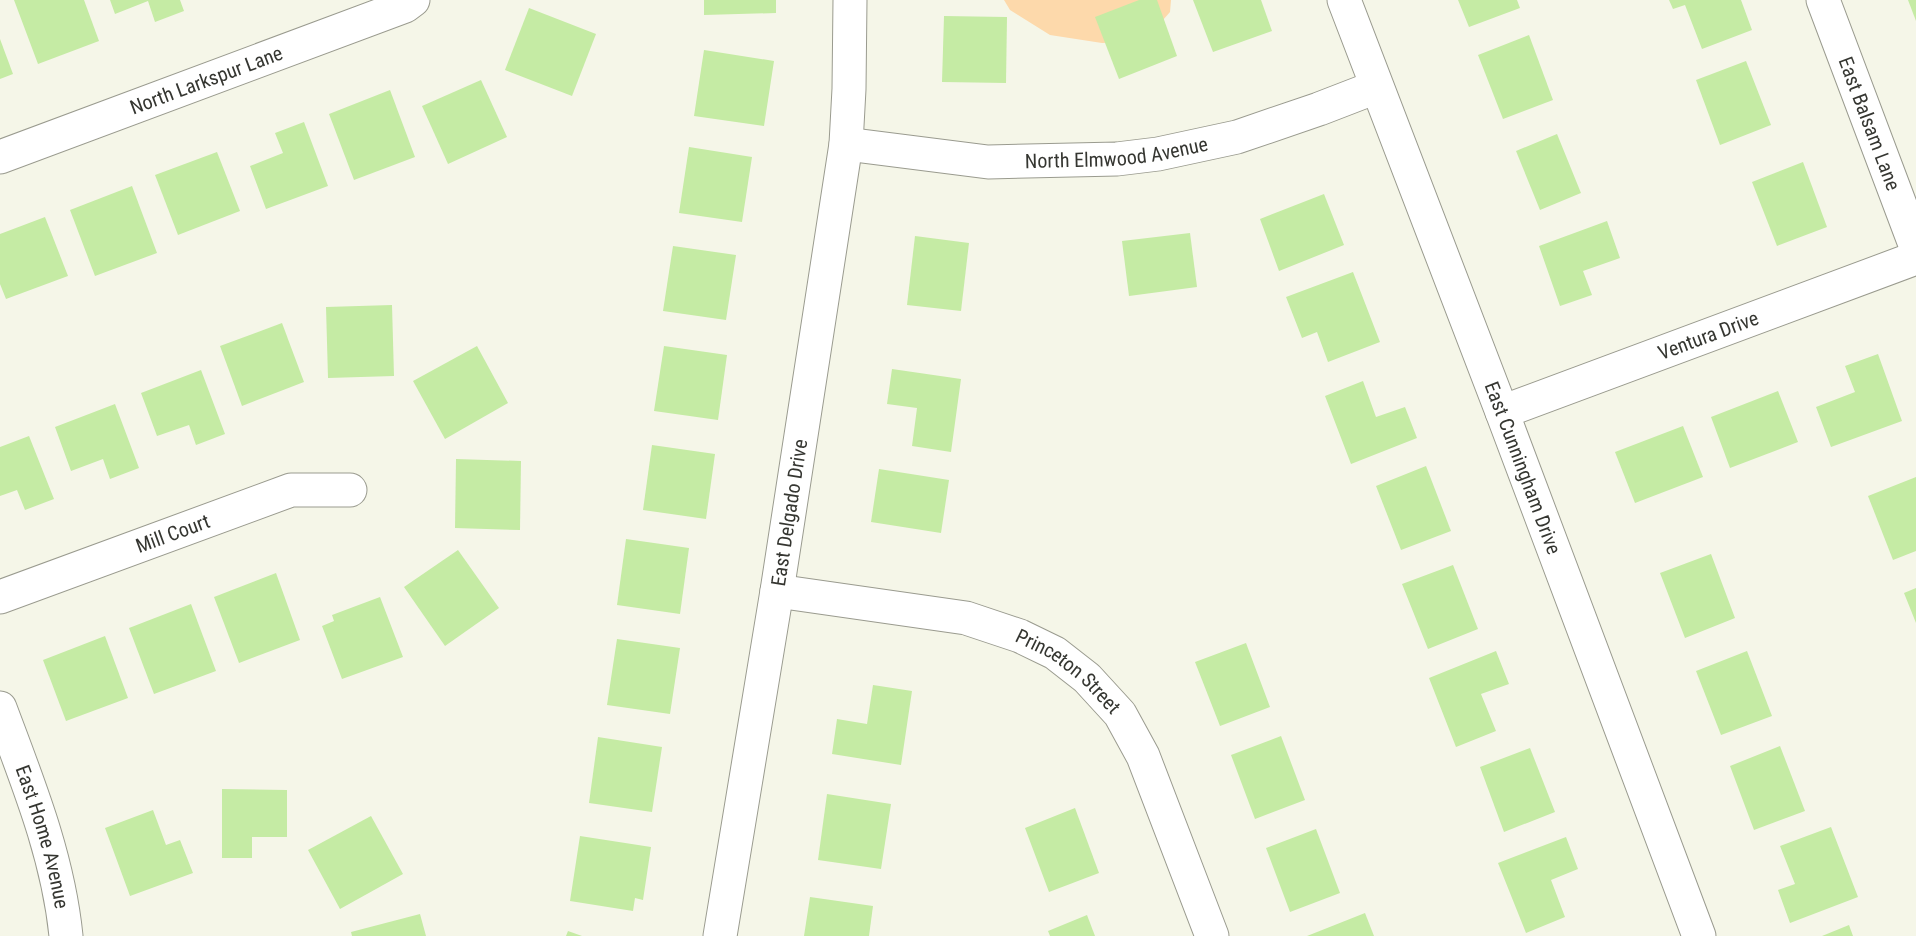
<svg xmlns="http://www.w3.org/2000/svg" width="1916" height="936" font-family="'Roboto Condensed',sans-serif">
  <style>
    .green { fill: #fdd9ab }
    .building { fill: #c5eba4 }
    .lines { fill: none; stroke-linecap: round; stroke-linejoin: round }
    .minor-casing { stroke: #9a9b8f; stroke-width: 35 }
    .minor { stroke: #fff; stroke-width: 33 }
    .labels { text-anchor: middle; stroke-width: 4.5; stroke-linejoin: round; paint-order: stroke }
    .street-label { font-size: 20px; fill: #353631; stroke: #fff }
  </style>
  <rect width="100%" height="100%" fill="#f5f6e8"/>
  <polygon class="green" points="1004,0 1171,0 1170,12 1156,28 1160,41 1102,43 1050,35 1010,10"/>
  <g class="building">
    <polygon points="14,0 84,0 99,41 38,64"/>
    <polygon points="110,0 180,0 184,11 155,22 148,1 115,14"/>
    <polygon points="704,0 776,0 776,13 704,15"/>
    <polygon points="1139,0 1157,0 1177,56 1119,79 1095,17"/>
    <polygon points="1193,0 1261,0 1272,31 1213,52"/>
    <polygon points="1458,0 1517,0 1520,8 1469,27"/>
    <polygon points="1669,0 1741,0 1752,30 1702,49 1685,5 1673,9"/>
    <polygon points="1908,0 1916,0 1916,21"/>
    <polygon points="529,8 596,34 572,96 505,70"/>
    <polygon points="944,16 1007,17 1006,83 942,82"/>
    <polygon points="1529,35 1553,100 1503,119 1478,55"/>
    <polygon points="0,39 13,74 0,79"/>
    <polygon points="704,50 774,61 764,126 694,116"/>
    <polygon points="1746,61 1771,125 1720,145 1696,80"/>
    <polygon points="481,80 507,137 448,164 422,106"/>
    <polygon points="390,90 415,157 354,180 329,114"/>
    <polygon points="304,122 328,186 266,209 250,166 283,153 275,133"/>
    <polygon points="1557,134 1581,193 1540,210 1516,151"/>
    <polygon points="689,147 752,157 742,222 679,213"/>
    <polygon points="217,152 240,211 178,235 155,175"/>
    <polygon points="1803,162 1827,227 1777,246 1752,182"/>
    <polygon points="132,186 157,253 95,276 70,210"/>
    <polygon points="1324,194 1344,245 1279,271 1260,219"/>
    <polygon points="45,217 68,276 6,299 0,284 0,234"/>
    <polygon points="1607,221 1620,258 1583,271 1592,295 1560,306 1539,246"/>
    <polygon points="1190,233 1197,287 1129,296 1122,241"/>
    <polygon points="915,236 969,243 961,311 907,305"/>
    <polygon points="673,246 736,255 726,320 663,311"/>
    <polygon points="1353,272 1380,342 1328,362 1317,332 1302,338 1286,297"/>
    <polygon points="392,305 394,376 328,378 326,307"/>
    <polygon points="282,323 304,382 242,406 220,346"/>
    <polygon points="477,346 508,403 445,439 413,381"/>
    <polygon points="664,346 727,355 718,420 654,411"/>
    <polygon points="1878,354 1902,421 1831,447 1816,407 1855,392 1845,366"/>
    <polygon points="892,369 961,379 951,452 912,446 917,408 887,404"/>
    <polygon points="201,370 225,434 196,445 189,425 157,436 141,393"/>
    <polygon points="1363,381 1376,417 1405,407 1417,438 1351,464 1325,396"/>
    <polygon points="1778,391 1798,442 1730,468 1711,417"/>
    <polygon points="115,404 139,468 110,479 103,459 71,471 55,427"/>
    <polygon points="1683,426 1703,477 1635,503 1615,452"/>
    <polygon points="29,436 54,499 25,510 17,490 0,496 0,447"/>
    <polygon points="652,445 715,454 706,519 643,510"/>
    <polygon points="456,459 521,461 520,530 455,528"/>
    <polygon points="1426,466 1451,531 1401,550 1376,486"/>
    <polygon points="879,469 949,480 941,533 871,522"/>
    <polygon points="1916,477 1916,551 1893,560 1868,496"/>
    <polygon points="626,539 689,548 680,614 617,605"/>
    <polygon points="458,550 499,608 445,646 404,587"/>
    <polygon points="1711,554 1735,618 1685,638 1660,573"/>
    <polygon points="1453,565 1478,629 1428,649 1402,584"/>
    <polygon points="276,573 300,640 239,663 214,597"/>
    <polygon points="1916,588 1916,623 1904,593"/>
    <polygon points="380,597 403,657 342,679 322,626 334,621 332,615"/>
    <polygon points="191,604 216,671 154,694 129,628"/>
    <polygon points="105,636 128,698 66,721 43,660"/>
    <polygon points="617,639 680,648 670,714 607,705"/>
    <polygon points="1246,643 1270,707 1220,726 1195,662"/>
    <polygon points="1496,651 1509,684 1481,694 1496,731 1456,747 1429,678"/>
    <polygon points="1747,651 1772,716 1721,735 1696,671"/>
    <polygon points="873,685 912,691 901,765 832,754 837,719 867,724"/>
    <polygon points="1281,736 1305,800 1255,819 1231,755"/>
    <polygon points="598,737 662,747 652,812 589,803"/>
    <polygon points="1780,746 1805,811 1754,830 1730,766"/>
    <polygon points="1530,748 1555,812 1504,832 1480,767"/>
    <polygon points="222,789 287,790 287,837 252,837 252,858 222,858"/>
    <polygon points="827,794 891,804 881,869 818,860"/>
    <polygon points="1075,808 1099,873 1049,892 1025,828"/>
    <polygon points="153,810 166,845 180,840 193,873 130,896 105,828"/>
    <polygon points="371,816 403,874 340,909 308,850"/>
    <polygon points="1831,827 1858,897 1790,923 1778,890 1795,884 1780,846"/>
    <polygon points="1316,829 1340,893 1290,912 1266,848"/>
    <polygon points="580,836 651,847 643,900 635,898 633,911 570,901"/>
    <polygon points="1566,837 1578,869 1551,880 1565,917 1526,933 1498,863"/>
    <polygon points="810,897 873,906 869,936 804,936"/>
    <polygon points="1365,913 1374,936 1307,936"/>
    <polygon points="420,914 426,936 352,936 351,932"/>
    <polygon points="1087,915 1095,936 1050,936 1048,931"/>
    <polygon points="1849,925 1853,936 1822,936"/>
    <polygon points="568,931 582,936 566,936"/>
  </g>
  <g class="lines">
    <g class="minor-casing">
      <g id="minor">
        <path id="s1" d="M 1344,0 L 1502,412 L 1699,936"/>
        <path id="s2" d="M 1823,0 L 1916,247"/>
        <path id="s3" d="M 846,144 L 988,162 L 1117,159 L 1158,154 L 1237,137 L 1319,109 L 1376,87"/>
        <path id="s4" d="M 0,157 L 405,6 L 413,0"/>
        <path id="s5" d="M 1502,412 L 1916,258"/>
        <path id="s6" d="M 777,591 L 966,618 L 1020,636 L 1055,653 L 1087,678 L 1120,714 L 1143,756 L 1212,936"/>
        <path id="s7" d="M 0,597 L 291,490 L 350,490"/>
        <path id="s8" d="M 0,708 C 28,783 58,856 66,936"/>
        <path id="s9" d="M 720,936 L 777,591 L 846,144 L 849,89 L 850,0"/>
      </g>
    </g>
    <use href="#minor" class="minor"/>
  </g>
  <g class="labels">
    <g class="street-label">
      <text dy="7" stroke="none"><textPath href="#s4" startOffset="220">North Larkspur Lane</textPath></text>
      <text dy="7" stroke="none"><textPath href="#s2" startOffset="132">East Balsam Lane</textPath></text>
      <text dy="7" stroke="none"><textPath href="#s3" startOffset="272">North Elmwood Avenue</textPath></text>
      <text dy="7" stroke="none"><textPath href="#s5" startOffset="220">Ventura Drive</textPath></text>
      <text dy="7" stroke="none"><textPath href="#s1" startOffset="501">East Cunningham Drive</textPath></text>
      <text dy="7" stroke="none"><textPath href="#s9" startOffset="429">East Delgado Drive</textPath></text>
      <text dy="7" stroke="none"><textPath href="#s7" startOffset="184">Mill Court</textPath></text>
      <text dy="7" stroke="none"><textPath href="#s6" startOffset="308">Princeton Street</textPath></text>
      <text dy="7" stroke="none"><textPath href="#s8" startOffset="136">East Home Avenue</textPath></text>
    </g>
  </g>
</svg>
